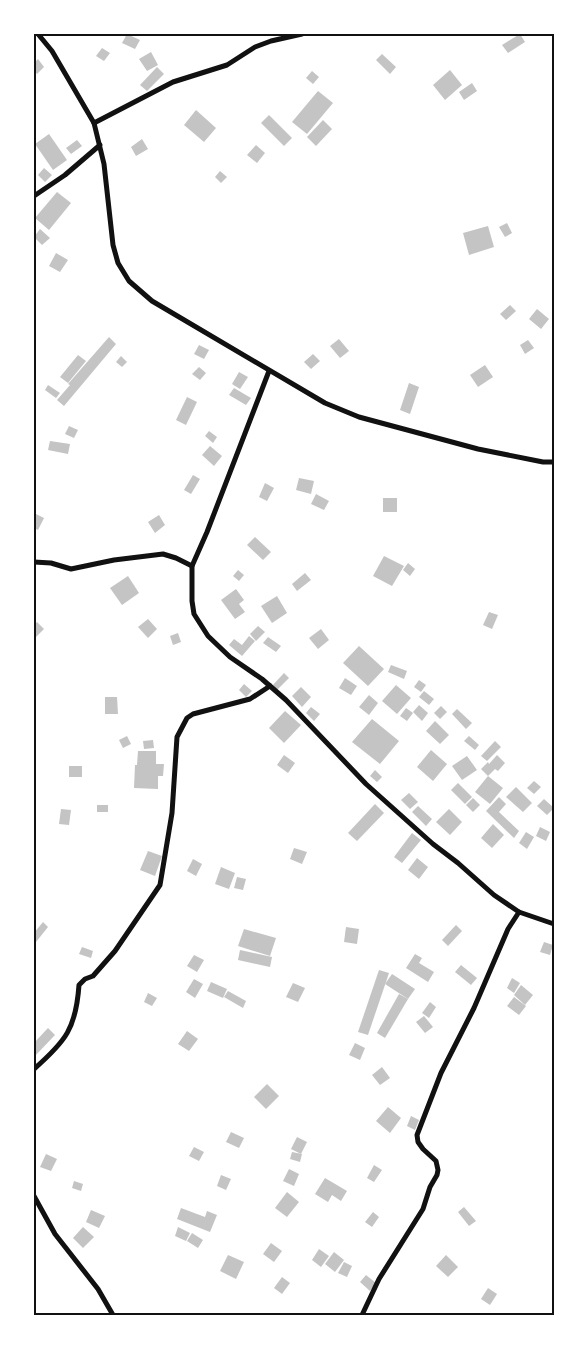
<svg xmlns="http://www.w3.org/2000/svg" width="588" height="1349" font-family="Ubuntu,sans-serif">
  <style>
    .building { fill: #c4c4c4 }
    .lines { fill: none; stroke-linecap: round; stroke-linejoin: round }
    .minor { stroke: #111; stroke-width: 5 }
    .neatline { fill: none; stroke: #111; stroke-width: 2 }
  </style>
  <rect width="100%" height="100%" fill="#fff"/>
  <g class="building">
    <polygon points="127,34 140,40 135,49 122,43"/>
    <polygon points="520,34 525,42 508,53 502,45"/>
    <polygon points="102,48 110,53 104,61 96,56"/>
    <polygon points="151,52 158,65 147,71 139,59"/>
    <polygon points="382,54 396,67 390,74 376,60"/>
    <polygon points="38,59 44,67 37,74 34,70 34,63"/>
    <polygon points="157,67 164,74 147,91 140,85"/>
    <polygon points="450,70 462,85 445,100 433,85"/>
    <polygon points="312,71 319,77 313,84 306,78"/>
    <polygon points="472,83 477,91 464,100 459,92"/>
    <polygon points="318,91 333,103 307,134 292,122"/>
    <polygon points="196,110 216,128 204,142 184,125"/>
    <polygon points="269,115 292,138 284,146 261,123"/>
    <polygon points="323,120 332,129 316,146 307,137"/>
    <polygon points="49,134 67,160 53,170 35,144"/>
    <polygon points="142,139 148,149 136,156 131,147"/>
    <polygon points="77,140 82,146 71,154 66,148"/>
    <polygon points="256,145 265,153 257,163 247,155"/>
    <polygon points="44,168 52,175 45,182 38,175"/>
    <polygon points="220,171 227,177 221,183 215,177"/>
    <polygon points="57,192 71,203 49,230 35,218"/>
    <polygon points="507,223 512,233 505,237 499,227"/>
    <polygon points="488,226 494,247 469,255 463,233"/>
    <polygon points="40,229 50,238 42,245 34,237"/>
    <polygon points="56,253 68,260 60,272 49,266"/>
    <polygon points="510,305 516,311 506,320 500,314"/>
    <polygon points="537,309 549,319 541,329 529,319"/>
    <polygon points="109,337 116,344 64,406 57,400 70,385 68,384"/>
    <polygon points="339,339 349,351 340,358 330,346"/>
    <polygon points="528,340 534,348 525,354 520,345"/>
    <polygon points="199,345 209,350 204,359 194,354"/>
    <polygon points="313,354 320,361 311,369 304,362"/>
    <polygon points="78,355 86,361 68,383 60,377"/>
    <polygon points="121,356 127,362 122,367 116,362"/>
    <polygon points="485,365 493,377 478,387 470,375"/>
    <polygon points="199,367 206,373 200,380 192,374"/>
    <polygon points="239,372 248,377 240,389 232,384"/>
    <polygon points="409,383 419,387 410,414 400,410"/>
    <polygon points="48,385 60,393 56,398 45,390"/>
    <polygon points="234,388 251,398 246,405 229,395"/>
    <polygon points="187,397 197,402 186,425 176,420"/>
    <polygon points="69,426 78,430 74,438 65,434"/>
    <polygon points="209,431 217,437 213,443 205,436"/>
    <polygon points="50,441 70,444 68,454 48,450"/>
    <polygon points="210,446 222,456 214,466 202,455"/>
    <polygon points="193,475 200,479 191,494 184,490"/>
    <polygon points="299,478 314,481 311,494 296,490"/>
    <polygon points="265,483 274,488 267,501 259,497"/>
    <polygon points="316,494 329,501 324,510 311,504"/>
    <rect x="383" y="498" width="14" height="14"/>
    <polygon points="34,513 44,518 38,530 34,528"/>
    <polygon points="159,515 165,525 155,533 148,522"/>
    <polygon points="255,537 271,552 263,560 247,545"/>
    <polygon points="384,556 404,566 392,586 373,576"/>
    <polygon points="408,563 415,569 410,576 403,570"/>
    <polygon points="238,570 244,575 239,581 233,576"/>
    <polygon points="305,573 311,580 297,591 292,584"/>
    <polygon points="128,576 139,593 122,605 110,588"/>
    <polygon points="236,589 244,600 239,604 245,612 235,619 221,600"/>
    <polygon points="277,596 287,613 272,623 261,606"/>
    <polygon points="489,612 498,615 492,629 483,625"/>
    <polygon points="148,619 157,629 148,638 138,627"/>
    <polygon points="37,622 44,629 34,639 34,625"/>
    <polygon points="258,626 265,632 256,641 250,634"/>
    <polygon points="321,629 329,640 318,649 309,638"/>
    <polygon points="178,633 181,642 173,645 170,636"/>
    <polygon points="249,636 255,641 242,656 229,645 234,639 242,645"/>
    <polygon points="268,637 281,646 276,652 263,643"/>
    <polygon points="359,646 384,669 368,686 343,663"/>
    <polygon points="391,665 407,671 404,679 388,672"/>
    <polygon points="284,673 289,678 276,691 272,686"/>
    <polygon points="345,678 357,686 351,695 339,688"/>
    <polygon points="419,680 426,685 421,692 414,687"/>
    <polygon points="244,684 252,691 246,697 239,690"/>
    <polygon points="396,685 411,698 397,714 382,701"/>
    <polygon points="301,687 311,697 302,707 292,696"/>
    <polygon points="424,691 434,699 429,705 419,697"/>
    <polygon points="369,695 378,703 369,715 359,707"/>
    <polygon points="105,697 117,697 118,714 105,714"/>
    <polygon points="419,705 428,713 422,721 413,712"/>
    <polygon points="441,706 447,712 440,719 434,713"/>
    <polygon points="311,707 320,714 314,721 306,713"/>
    <polygon points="406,708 413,713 407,721 400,716"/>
    <polygon points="457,709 472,723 466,729 452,714"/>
    <polygon points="285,711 301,725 284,743 269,728"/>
    <polygon points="372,719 399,741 380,764 352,742"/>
    <polygon points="435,721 449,735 440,744 426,731"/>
    <polygon points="127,736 131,744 123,748 119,740"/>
    <polygon points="469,736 479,745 475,750 464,741"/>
    <polygon points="153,740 154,748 144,749 143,741"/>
    <polygon points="495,741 501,747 487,761 481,756"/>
    <polygon points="431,750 447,764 433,781 417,767"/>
    <polygon points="138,751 156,751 156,764 164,764 163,776 158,776 158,789 134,788 135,765 137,765"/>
    <polygon points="284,755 295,763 288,773 277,765"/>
    <polygon points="497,755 505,763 498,771 495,769 488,776 481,769 488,762 489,764"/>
    <polygon points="467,756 477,770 462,780 452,766"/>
    <rect x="69" y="766" width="13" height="11"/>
    <polygon points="375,770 382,777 377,782 370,776"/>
    <polygon points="488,776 503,788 490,804 475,792"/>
    <polygon points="534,781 541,787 534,794 527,788"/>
    <polygon points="458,783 472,797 465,804 451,790"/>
    <polygon points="516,787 532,803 523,812 506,797"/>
    <polygon points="409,793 418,802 410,809 401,800"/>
    <polygon points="499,797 506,804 499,812 519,831 514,838 486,811"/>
    <polygon points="473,798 480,805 473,812 466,805"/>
    <polygon points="544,799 554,808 547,815 537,806"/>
    <polygon points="375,804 384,813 357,841 348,833"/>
    <rect x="97" y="805" width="11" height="7"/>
    <polygon points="418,806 432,819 426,826 412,812"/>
    <polygon points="61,809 71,810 69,825 59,824"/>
    <polygon points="449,809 462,822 450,835 436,822"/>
    <polygon points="493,824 504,835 492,848 481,838"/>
    <polygon points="540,827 550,832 546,841 536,836"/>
    <polygon points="526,832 534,837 527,849 519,843"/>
    <polygon points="412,833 421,840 402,863 394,857"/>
    <polygon points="294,848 307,852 302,864 290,859"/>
    <polygon points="148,851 162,856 155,876 140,870"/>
    <polygon points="417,858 428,867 419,879 408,870"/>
    <polygon points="193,859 202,864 196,876 187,871"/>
    <polygon points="221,867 235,873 229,889 215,884"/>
    <polygon points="237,877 246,879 243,890 234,888"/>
    <polygon points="43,922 48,927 36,942 34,940 34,933"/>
    <polygon points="456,925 462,931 448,946 442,940"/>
    <polygon points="346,927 359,929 357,944 344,942"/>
    <polygon points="244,929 276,938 270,956 238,946"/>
    <polygon points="544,942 553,945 550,955 540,952"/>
    <polygon points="82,947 93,951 91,958 79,954"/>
    <polygon points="240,950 272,957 270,967 238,960"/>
    <polygon points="415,954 422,958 419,963 434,972 428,982 406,968"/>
    <polygon points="194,955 204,960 197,972 187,966"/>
    <polygon points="461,965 477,978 471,985 455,972"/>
    <polygon points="379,970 389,973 368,1035 358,1032"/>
    <polygon points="392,974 415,989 408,999 385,984"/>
    <polygon points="512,978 520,983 514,993 507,988"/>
    <polygon points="194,979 203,984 195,998 186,992"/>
    <polygon points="211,982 227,989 223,998 207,991"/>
    <polygon points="293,983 305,988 298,1002 286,997"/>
    <polygon points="521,985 533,995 525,1005 514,995"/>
    <polygon points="228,991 246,1001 243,1008 224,997"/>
    <polygon points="148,993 157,998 152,1006 144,1002"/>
    <polygon points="399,994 408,999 385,1038 377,1033"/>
    <polygon points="514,997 526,1006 519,1015 507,1006"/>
    <polygon points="430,1002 436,1007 429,1018 422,1013"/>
    <polygon points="424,1016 433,1027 425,1033 416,1022"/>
    <polygon points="48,1028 55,1035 34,1057 34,1043"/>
    <polygon points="187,1031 198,1039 189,1051 178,1044"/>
    <polygon points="355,1043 365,1048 360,1060 349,1055"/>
    <polygon points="382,1067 390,1078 380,1085 372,1075"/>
    <polygon points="267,1084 279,1096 266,1109 254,1097"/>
    <polygon points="388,1107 401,1118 390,1133 376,1121"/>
    <polygon points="411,1116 419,1120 415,1130 407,1126"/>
    <polygon points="231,1132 244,1138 239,1148 226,1142"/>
    <polygon points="297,1137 307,1142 301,1154 291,1149"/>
    <polygon points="194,1147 204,1152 199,1161 189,1156"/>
    <polygon points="292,1152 302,1154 300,1162 290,1159"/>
    <polygon points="46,1154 57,1159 51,1171 40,1167"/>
    <polygon points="374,1165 382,1170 374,1182 367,1178"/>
    <polygon points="289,1169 299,1174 294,1186 283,1181"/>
    <polygon points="221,1175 231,1179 226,1190 217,1186"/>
    <polygon points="325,1178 347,1191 341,1201 332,1195 328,1202 315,1194"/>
    <polygon points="74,1181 83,1184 81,1191 72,1188"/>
    <polygon points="287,1192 299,1202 287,1217 275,1208"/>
    <polygon points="464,1207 476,1221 469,1226 458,1212"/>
    <polygon points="181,1208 205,1217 207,1211 217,1215 210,1232 177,1219"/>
    <polygon points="91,1210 105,1216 99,1228 86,1222"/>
    <polygon points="373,1212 379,1217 372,1227 365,1222"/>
    <polygon points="83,1227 94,1237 83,1248 73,1238"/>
    <polygon points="178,1227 190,1233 186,1241 175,1236"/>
    <polygon points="192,1233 203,1240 198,1248 187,1241"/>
    <polygon points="271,1243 282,1251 274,1262 263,1254"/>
    <polygon points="319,1249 329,1256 321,1267 312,1260"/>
    <polygon points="334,1252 344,1260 335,1272 325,1264"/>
    <polygon points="228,1255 244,1262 236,1279 220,1271"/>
    <polygon points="446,1255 458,1267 448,1277 436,1266"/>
    <polygon points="344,1262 352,1266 347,1277 338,1273"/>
    <polygon points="366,1275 376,1283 370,1291 360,1282"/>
    <polygon points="282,1277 290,1283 282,1294 274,1288"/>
    <polygon points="488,1288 497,1294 490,1305 481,1299"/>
  </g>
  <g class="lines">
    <g class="minor">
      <polyline points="38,34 52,51 94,123 104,164 113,245 118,263 129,281 152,301 325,403 359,417 478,449 543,462 554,462"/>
      <polyline points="94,123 173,82 227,65 255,47 271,41 302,34"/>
      <polyline points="34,196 65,175 100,145"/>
      <polyline points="269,371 207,532 192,566 192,601 194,614 208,636 230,657 262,679 286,700 366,784 433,844 458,863 494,895 519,912"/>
      <polyline points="34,562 51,563 71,569 114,560 163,554 176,558 192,566"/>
      <path d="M 34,1069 C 66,1041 76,1028 79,985 L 85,979 L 93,976 L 115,951 L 160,885 L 172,813 L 177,737 L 187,718 L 193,714 L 250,699 L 270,686"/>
      <polyline points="34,1196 55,1234 98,1289 113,1315"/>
      <polyline points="362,1315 379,1279 423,1209 430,1187 437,1175 438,1170 436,1161 423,1149 418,1142 417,1135 441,1073 474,1008 508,929 519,912 554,924"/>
    </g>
  </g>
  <rect width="588" height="1349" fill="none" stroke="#ffffff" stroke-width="70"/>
  <rect x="35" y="35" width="518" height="1279" class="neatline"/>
</svg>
